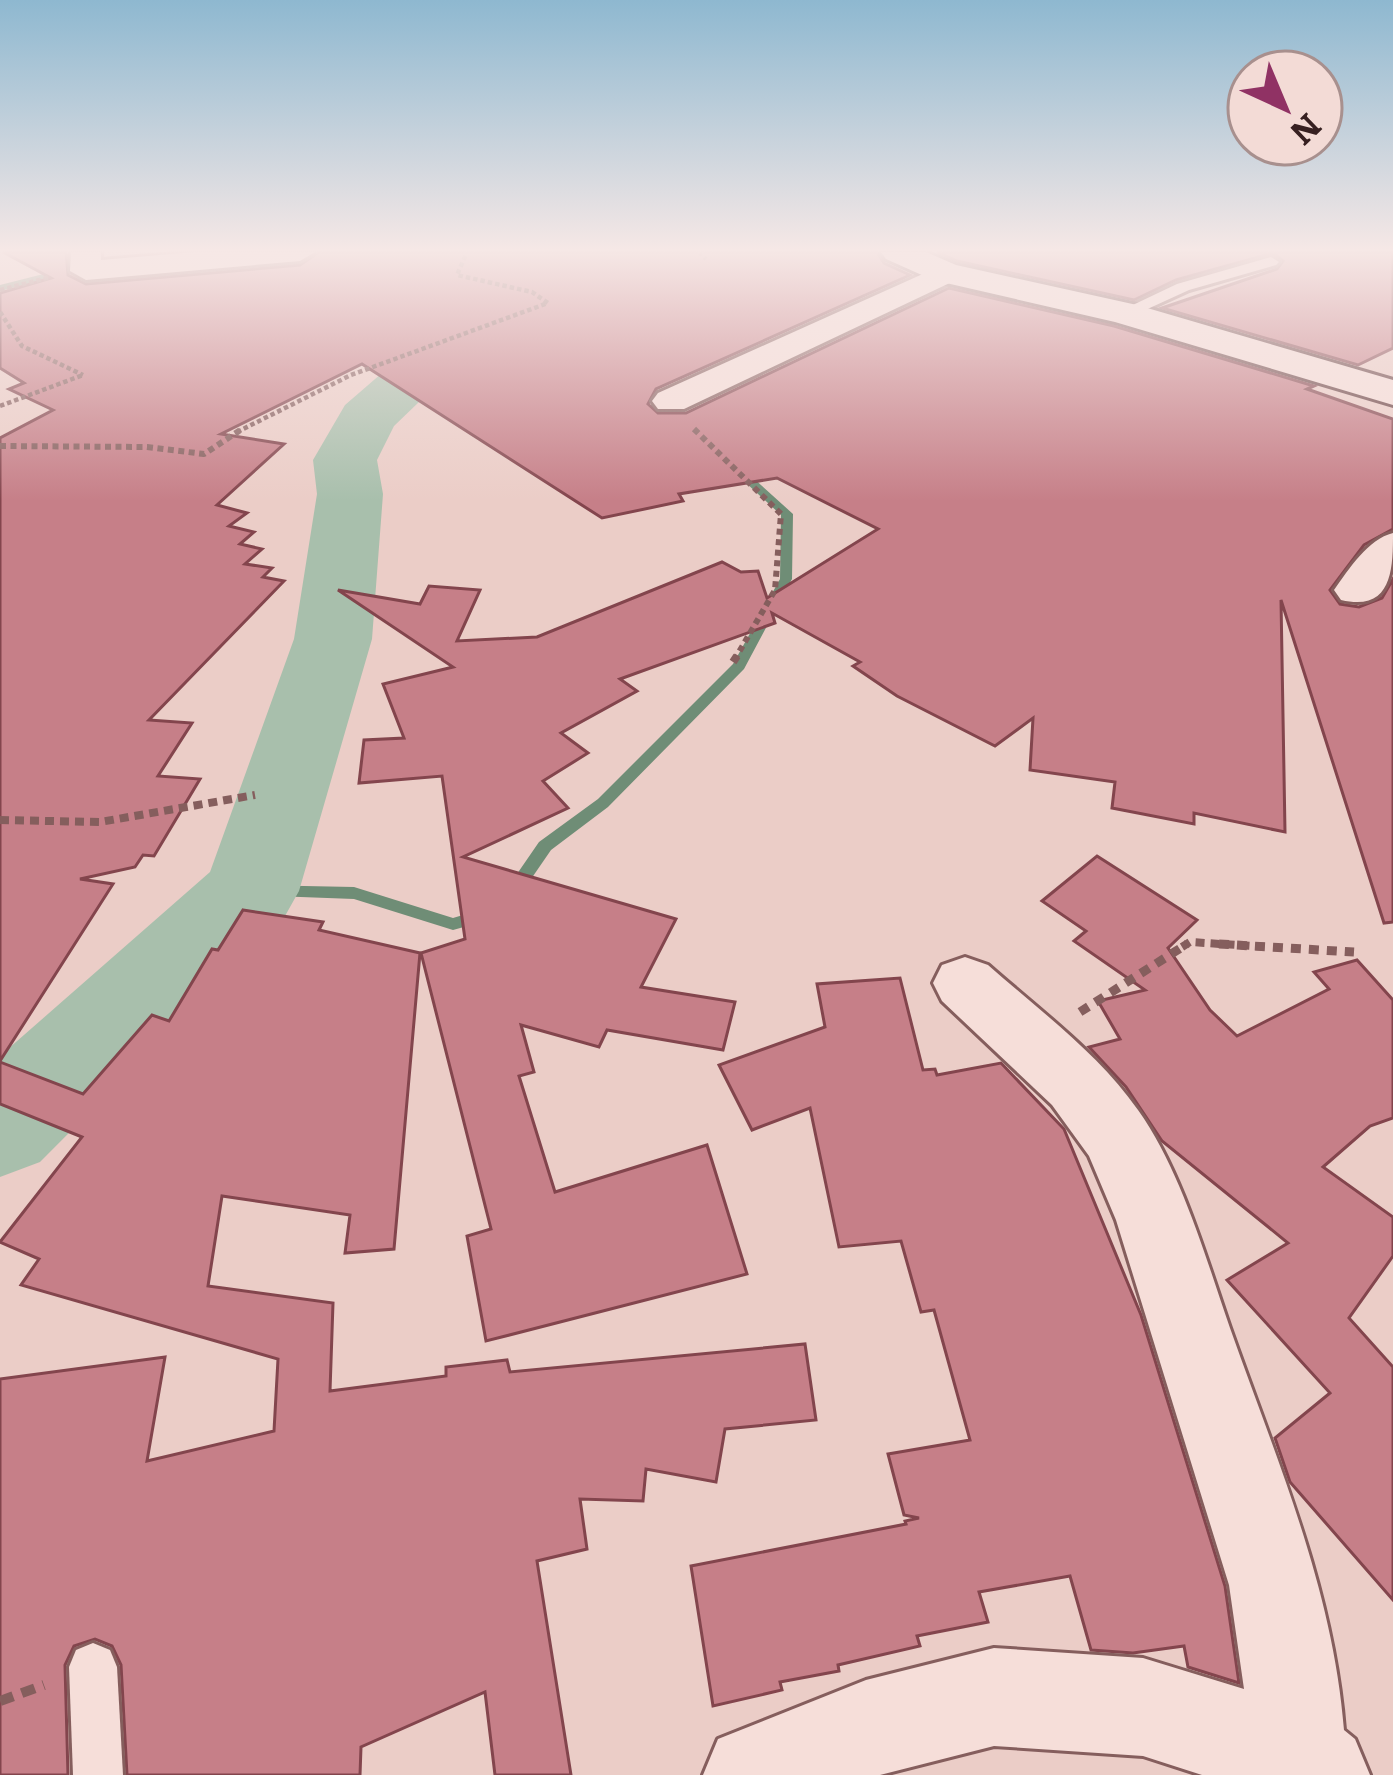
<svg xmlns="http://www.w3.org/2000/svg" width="1393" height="1775" font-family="Literata,serif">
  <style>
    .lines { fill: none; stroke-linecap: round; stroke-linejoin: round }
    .stream { fill: #6f8d76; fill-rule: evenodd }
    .river { fill: #a8bfac; fill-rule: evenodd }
    .building { fill: #c67f88; stroke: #83454d; stroke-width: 3 }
    .lane-casing { stroke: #855e5d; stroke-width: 6 }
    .street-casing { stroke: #855e5d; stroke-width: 6 }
    .secondary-casing { stroke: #674142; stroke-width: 6 }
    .path-far4 { stroke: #855e5d; stroke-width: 4.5; stroke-dasharray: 4.5 3; stroke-linecap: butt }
    .path-far3 { stroke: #855e5d; stroke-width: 6; stroke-dasharray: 6 4.5; stroke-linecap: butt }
    .path-far2 { stroke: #855e5d; stroke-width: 8; stroke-dasharray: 9 6; stroke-linecap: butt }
    .path-far1 { stroke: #855e5d; stroke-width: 9; stroke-dasharray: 10 8; stroke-linecap: butt }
    .path { stroke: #855e5d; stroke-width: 10; stroke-dasharray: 14 9; stroke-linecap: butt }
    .lane { fill: #f6ded9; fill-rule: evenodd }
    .street { fill: #f6ded9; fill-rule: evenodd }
    .secondary { fill: #f6ded9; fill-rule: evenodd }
  </style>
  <rect width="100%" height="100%" fill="#ebcdc7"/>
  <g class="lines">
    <g class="stream">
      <polygon points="71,267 74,268 74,272 0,291 0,285"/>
      <path d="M 662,404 L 677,411 L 672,414 C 657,409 638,416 627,410 L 632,407 Z"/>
      <polygon points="732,466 740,466 793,514 792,579 744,669 608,807 551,850 518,898 506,898 504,894 506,890 539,842 598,799 733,664 780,579 781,515 732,470"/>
      <polygon points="251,885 354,887 453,918 483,909 489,910 491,915 489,920 453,930 354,899 245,895 243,891"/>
    </g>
    <polygon class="river" points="478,317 497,321 505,333 497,345 444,378 394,426 377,460 383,494 372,639 299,891 285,916 40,1162 0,1177 0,1056 210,872 294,639 317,494 313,460 345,405 404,354 459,321"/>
  </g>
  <g class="building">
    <polygon points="3,252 66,252 68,275 86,284 300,265 319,252 877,252 884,263 910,275 656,389 648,404 658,413 686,413 949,288 1114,326 1314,386 1307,389 1393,419 1393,529 1364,545 1330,590 1340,604 1359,607 1382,598 1393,579 1393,922 1384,923 1281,600 1285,832 1194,813 1194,824 1112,808 1115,782 1030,770 1033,718 995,746 897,696 853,666 860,662 772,613 775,623 620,679 637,691 561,733 588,753 543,781 568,808 463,857 676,919 641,987 735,1002 723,1050 607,1030 599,1047 521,1025 534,1072 519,1076 555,1192 707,1145 747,1274 486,1341 467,1236 491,1229 421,953 465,939 442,776 359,783 364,740 404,738 383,684 453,667 338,590 420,604 429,586 480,590 457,641 537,637 722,562 741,572 758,571 767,598 878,529 777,478 679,494 683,501 602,518 362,364 221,434 284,444 217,505 247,513 229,526 254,532 240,544 262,549 245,564 272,568 263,577 284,581 149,720 192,723 158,776 200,779 154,856 143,855 135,867 80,879 113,884 0,1061 0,438 53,410 9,389 24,383 0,368 0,293 51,278"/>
    <polygon points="937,252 1393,252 1393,348 1358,365 1162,308 1277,269 1283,261 1273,253 1176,280 1134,300 957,261"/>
    <polygon points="1097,856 1197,920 1168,948 1210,1010 1237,1036 1329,989 1314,972 1357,960 1393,1000 1393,1118 1370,1126 1323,1167 1393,1217 1393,1256 1349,1318 1393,1367 1393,1600 1290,1482 1275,1438 1330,1393 1227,1280 1288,1243 1162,1141 1126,1087 1089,1047 1120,1039 1098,1001 1145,990 1074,941 1086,931 1042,901"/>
    <polygon points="243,910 323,922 319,930 420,953 394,1249 345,1253 350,1215 222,1196 208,1286 333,1303 330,1391 446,1376 446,1367 507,1360 510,1372 805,1344 816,1420 725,1429 716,1482 646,1469 643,1501 580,1499 587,1549 537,1561 571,1775 495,1775 485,1692 361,1747 360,1775 127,1775 121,1665 112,1646 95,1639 74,1646 65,1665 68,1775 0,1775 0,1379 165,1357 147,1461 274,1431 278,1359 21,1285 39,1259 0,1242 82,1137 0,1104 0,1062 83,1094 152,1015 169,1021 212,949 218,950"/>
    <polygon points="900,978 923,1070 935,1069 937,1075 1001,1063 1064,1129 1141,1315 1225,1586 1239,1683 1188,1667 1184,1646 1133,1653 1091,1650 1070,1576 979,1592 988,1622 917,1636 920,1646 838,1665 839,1671 780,1682 782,1690 713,1706 691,1566 906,1524 905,1521 919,1518 904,1515 888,1454 970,1440 934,1310 921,1312 901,1241 839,1247 810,1108 752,1130 719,1065 825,1027 817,984"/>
  </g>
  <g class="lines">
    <g class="lane-casing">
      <g id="lane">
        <polygon points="1271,257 1279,262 1276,265 1189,290 1130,317 1116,313 1177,284"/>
        <polygon points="93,1643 110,1650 117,1667 123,1775 73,1775 69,1667 76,1650"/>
      </g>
    </g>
    <g class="street-casing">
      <g id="street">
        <polygon points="71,252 101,252 101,260 195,252 315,252 300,261 86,280 70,271"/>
        <polygon points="945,264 956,266 961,273 956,280 684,409 658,409 652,401 658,393"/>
        <path d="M 1393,533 C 1393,570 1392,612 1341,600 L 1334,590 C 1349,569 1368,539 1393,533 Z"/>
        <path d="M 965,957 L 988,965 C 1040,1011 1098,1053 1138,1110 C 1181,1170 1206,1259 1230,1328 C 1277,1461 1333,1589 1344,1730 L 1355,1739 L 1370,1775 L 1202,1775 L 1143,1756 L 994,1746 L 880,1775 L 703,1775 L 718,1739 L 866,1680 L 994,1648 L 1143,1658 L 1244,1689 L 1229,1585 L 1116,1220 L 1089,1156 L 1052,1105 L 942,1001 L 933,983 L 942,965 Z"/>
      </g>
    </g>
    <g class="secondary-casing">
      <polygon id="secondary" points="881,252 926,252 956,265 1137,305 1393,380 1393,405 1115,322 933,280 886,259"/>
    </g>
    <g class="path-far4">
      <polyline points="699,252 706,259"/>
      <polyline points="0,290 51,277"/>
      <polyline points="0,312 22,346 83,375"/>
      <polyline points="0,406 83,375"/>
      <polyline points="237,432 351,375 548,303 532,292 457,275 467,252"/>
    </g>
    <g class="path-far3">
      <polyline points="694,429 781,514 775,590 735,659"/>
      <polyline points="0,446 147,447 204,454 242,429"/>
    </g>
    <g class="path-far2">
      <polyline points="733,662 737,656"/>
      <polyline points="0,820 100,822 255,795"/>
      <polyline points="1182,947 1190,942 1268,947"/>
    </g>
    <g class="path-far1">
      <polyline points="1219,944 1354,952"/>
      <polyline points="1080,1012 1187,944"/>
    </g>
    <polyline class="path" points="0,1701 44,1685"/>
    <use href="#lane" class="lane"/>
    <use href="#street" class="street"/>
    <use href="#secondary" class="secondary"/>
  </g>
  <linearGradient id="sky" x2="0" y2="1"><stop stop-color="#8eb8d0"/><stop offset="0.5" stop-color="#f6e8e6"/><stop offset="1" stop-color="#f6e8e6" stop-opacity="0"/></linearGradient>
  <rect width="1393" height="501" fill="url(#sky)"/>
  <g transform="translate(1285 108) rotate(136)"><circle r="57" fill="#f3dbd6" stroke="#a8908e" stroke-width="3"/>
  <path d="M0-9L21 45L0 30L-21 45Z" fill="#903264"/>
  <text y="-18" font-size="33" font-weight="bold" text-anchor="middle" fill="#372021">N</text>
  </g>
</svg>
